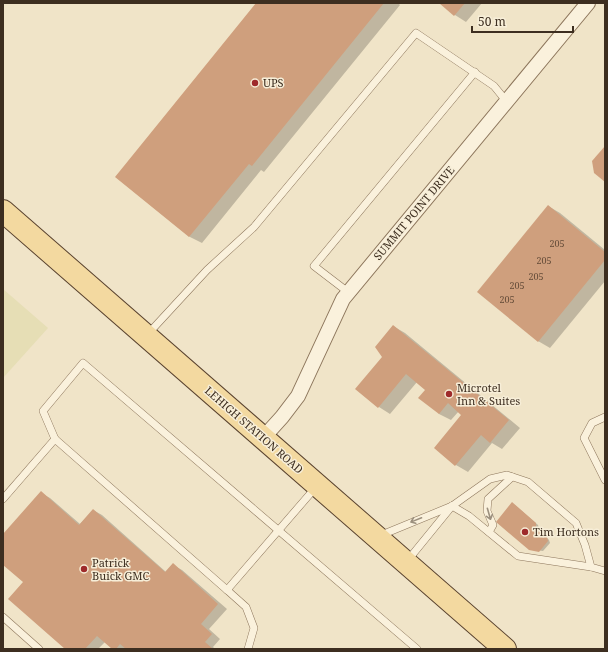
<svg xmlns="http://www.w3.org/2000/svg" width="608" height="652" font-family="'Noto Serif',serif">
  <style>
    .farmland { fill: #e6deb5 }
    .shadow { fill: #0003 }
    .building { fill: #cf9f7d }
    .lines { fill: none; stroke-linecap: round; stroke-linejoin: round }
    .lane-casing { stroke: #8d765c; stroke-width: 8 }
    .street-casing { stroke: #8d765c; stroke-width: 16 }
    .primary-casing { stroke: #5b4430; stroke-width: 24 }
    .lane { stroke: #faf1dc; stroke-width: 7 }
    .street { stroke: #faf1dc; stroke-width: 14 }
    .primary { stroke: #f3d9a0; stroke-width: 22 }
    .oneway { stroke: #9c907e }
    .poi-dot { fill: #9e2a2b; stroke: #f7eed8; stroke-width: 1.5 }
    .labels { text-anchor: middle; stroke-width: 3; stroke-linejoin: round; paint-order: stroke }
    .number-label { font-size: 9px; fill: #624a37 }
    .poi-label { font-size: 11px; fill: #3d2e20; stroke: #f7eed8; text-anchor: start }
    .street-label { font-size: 11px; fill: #3d2e20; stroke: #f7eed8 }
  </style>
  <rect width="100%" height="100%" fill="#f0e4c8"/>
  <polygon class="farmland" points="3,289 48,328 3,378"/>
  <g class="shadow">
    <polygon points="257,3 398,3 400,5 264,172 261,170 202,243 190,237 116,177"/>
    <polygon points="441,3 482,3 466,22 455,15"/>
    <polygon points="548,206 560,213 605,250 605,281 550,348 538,341"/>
    <polygon points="393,326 405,333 520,428 502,449 492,443 468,472 456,465 435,448 463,415 459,411 451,420 439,414 426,390 417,382 390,414 379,407 383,357"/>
    <polygon points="41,493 50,498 80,524 93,510 102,515 166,572 173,565 182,570 227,609 209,629 220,639 213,647 215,649 113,649 105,642 98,649 67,649 24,582 3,564 3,536"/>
    <polygon points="515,505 538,525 539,529 549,540 550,543 543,551 529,549"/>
  </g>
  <g class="building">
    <polygon points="256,3 384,3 252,166 249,164 189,237 115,177"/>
    <polygon points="439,3 465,3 454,16"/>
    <polygon points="605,146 605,182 594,173 592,161"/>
    <polygon points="548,205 605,252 605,260 538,342 477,292"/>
    <polygon points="393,325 509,420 490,443 481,435 455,466 434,448 461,415 448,403 439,414 418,398 425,390 406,374 378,408 355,389 382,357 375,347"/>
    <polygon points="41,491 79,525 93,509 165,572 173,563 218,604 201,624 212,634 205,642 213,649 126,649 120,644 116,649 112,649 97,636 85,649 65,649 8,599 23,582 3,565 3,534"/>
    <polygon points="512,502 536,523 536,527 547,537 548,541 539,552 529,550 496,522"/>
  </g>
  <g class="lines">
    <g class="lane-casing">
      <g id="lane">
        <polyline points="348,292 314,266 475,72"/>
        <polyline points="147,335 207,270 254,227 416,33 494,86 507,102"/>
        <polyline points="605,417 592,423 584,438 605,480"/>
        <polyline points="55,439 43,411 83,363 417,649"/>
        <polyline points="3,499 55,439 227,590"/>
        <polyline points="452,506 469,516 518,556 591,567"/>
        <polyline points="489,532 493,525 487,511 488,499 512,477"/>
        <polyline points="379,536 452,506 490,479 507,475 528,482 576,523 585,545 591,567 605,571"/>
        <polyline points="408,560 452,506"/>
        <polyline points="3,617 39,649"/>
        <polyline points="248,649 254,628 246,607 227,590 316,487"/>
      </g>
    </g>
    <g class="street-casing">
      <polyline id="street" points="263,438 282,417 298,396 343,299 588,3"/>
    </g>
    <g class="primary-casing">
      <polyline id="primary" points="3,211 505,649"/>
    </g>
    <use href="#lane" class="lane"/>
    <use href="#street" class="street"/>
    <use href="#primary" class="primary"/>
  </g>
  <defs><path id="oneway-shaft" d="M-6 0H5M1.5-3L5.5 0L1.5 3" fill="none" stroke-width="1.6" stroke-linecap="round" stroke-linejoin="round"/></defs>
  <g class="oneway">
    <use href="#oneway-shaft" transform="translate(489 514) rotate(74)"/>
    <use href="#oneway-shaft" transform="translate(416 520) rotate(158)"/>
  </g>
  <g class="poi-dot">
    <circle cx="255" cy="83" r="4"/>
    <circle cx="449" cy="394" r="4"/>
    <circle cx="525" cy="532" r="4"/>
    <circle cx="84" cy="569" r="4"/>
  </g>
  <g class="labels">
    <g class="number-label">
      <text x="557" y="247">205</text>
      <text x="544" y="264">205</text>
      <text x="536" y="280">205</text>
      <text x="517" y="289">205</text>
      <text x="507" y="303">205</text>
    </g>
    <g class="poi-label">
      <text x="263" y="87">UPS</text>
      <text x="457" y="392">Microtel<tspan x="457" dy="13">Inn &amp; Suites</tspan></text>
      <text x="533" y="536">Tim Hortons</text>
      <text x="92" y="567">Patrick<tspan x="92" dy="13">Buick GMC</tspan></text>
    </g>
    <g class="street-label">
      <text transform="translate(414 213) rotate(-50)" y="4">SUMMIT POINT DRIVE</text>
      <text transform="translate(254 430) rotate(41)" y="4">LEHIGH STATION ROAD</text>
    </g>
  </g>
  <rect width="608" height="652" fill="none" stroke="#3d2e20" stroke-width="8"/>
  <path d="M472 26v6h101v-6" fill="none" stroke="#3d2e20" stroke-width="2"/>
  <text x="478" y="26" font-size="12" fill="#3d2e20" stroke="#f7eed8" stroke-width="3" paint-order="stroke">50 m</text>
</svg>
